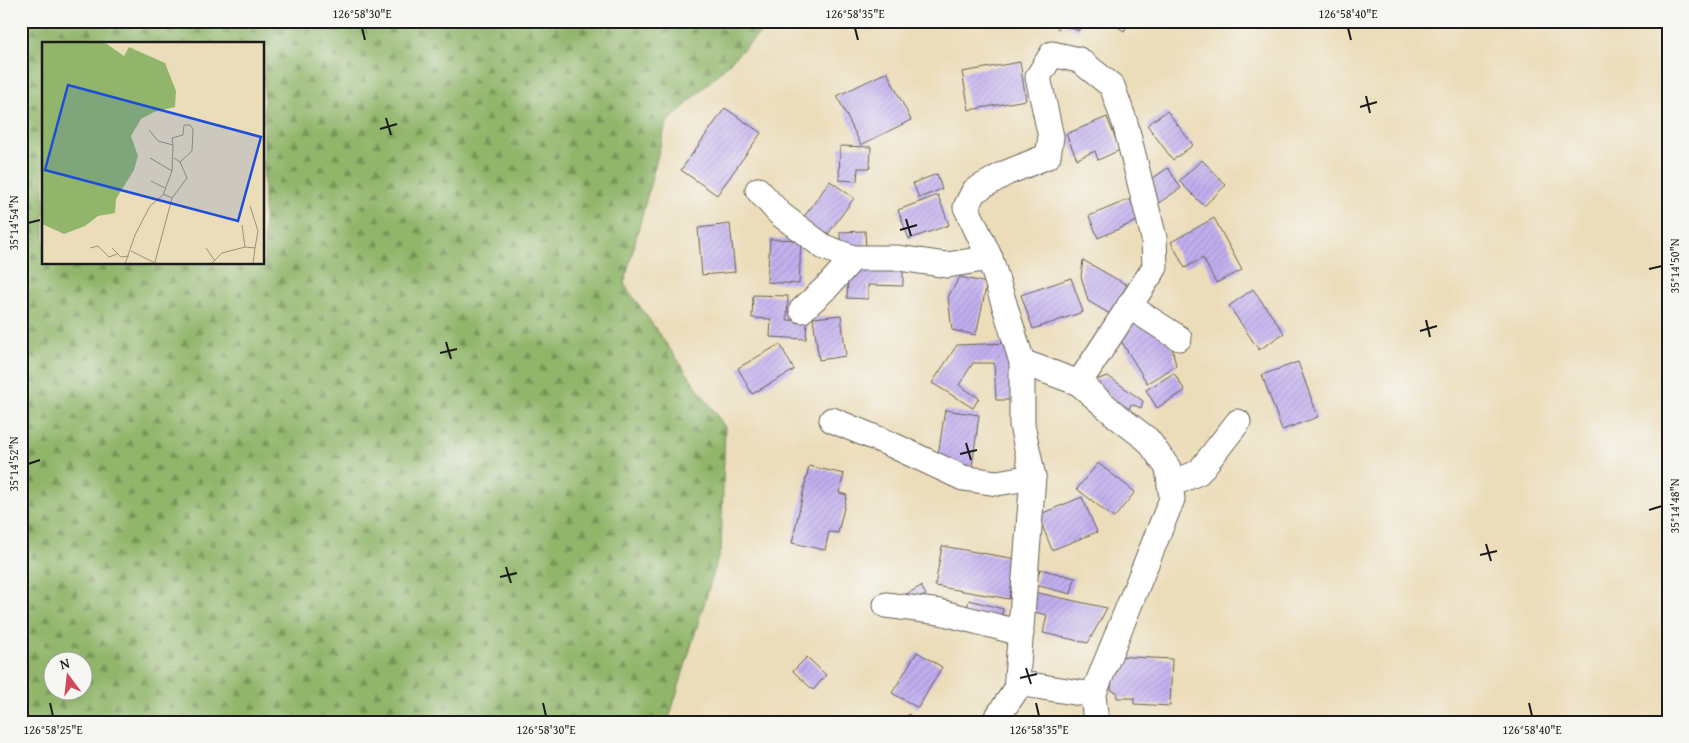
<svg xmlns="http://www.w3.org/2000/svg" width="1689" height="743" font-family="'Gentium Book Plus',serif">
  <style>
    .forest { fill: url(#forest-firs); stroke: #566944; fill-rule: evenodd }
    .building { fill: url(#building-hatch) }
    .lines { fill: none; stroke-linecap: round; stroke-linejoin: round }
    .minor-casing { stroke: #656053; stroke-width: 27 }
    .path { stroke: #656053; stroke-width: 3; stroke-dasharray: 1 4; stroke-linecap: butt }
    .minor { stroke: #fff; stroke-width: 25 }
    .ticks { fill: none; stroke: #1c1c1c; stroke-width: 2 }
    .inset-road { fill: none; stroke: #99907b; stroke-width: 1 }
    .view { fill: #1d4ed8; fill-opacity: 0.15; stroke: #1d4ed8; stroke-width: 2.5 }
    .inset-edge { fill: none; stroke: #1c1c1c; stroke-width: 2.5 }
    .neatline { fill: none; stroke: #1c1c1c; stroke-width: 2 }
    .ticks-label { font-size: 12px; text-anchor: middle; fill: #1c1c1c }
  </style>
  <defs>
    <pattern id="forest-firs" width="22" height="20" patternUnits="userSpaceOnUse" patternTransform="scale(1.25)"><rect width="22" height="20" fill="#91b66b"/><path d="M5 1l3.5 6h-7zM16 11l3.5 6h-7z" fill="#769357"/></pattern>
    <pattern id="building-hatch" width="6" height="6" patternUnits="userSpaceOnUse" patternTransform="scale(1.25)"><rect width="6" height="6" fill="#c1aeef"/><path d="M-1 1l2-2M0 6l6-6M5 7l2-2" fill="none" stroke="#a595cc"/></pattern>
  </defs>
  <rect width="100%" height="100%" fill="#f6f6f2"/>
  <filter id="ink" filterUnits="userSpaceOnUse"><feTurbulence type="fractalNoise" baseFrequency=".02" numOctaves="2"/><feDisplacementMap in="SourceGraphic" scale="10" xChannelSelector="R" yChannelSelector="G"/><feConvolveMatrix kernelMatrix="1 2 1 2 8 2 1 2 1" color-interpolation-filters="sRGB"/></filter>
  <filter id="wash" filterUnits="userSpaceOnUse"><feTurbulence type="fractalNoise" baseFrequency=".0096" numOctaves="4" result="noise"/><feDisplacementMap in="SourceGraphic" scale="20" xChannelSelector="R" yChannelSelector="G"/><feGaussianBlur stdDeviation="1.12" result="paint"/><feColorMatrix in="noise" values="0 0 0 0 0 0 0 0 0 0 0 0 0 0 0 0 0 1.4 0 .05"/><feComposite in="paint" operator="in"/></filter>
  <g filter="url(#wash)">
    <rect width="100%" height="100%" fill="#ecddba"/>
    <path class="forest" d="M 21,21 L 780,21 L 763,30 L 666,124 L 624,284 L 725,427 L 721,548 L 668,722 L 21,722 ZM 44,44 L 264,44 L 264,264 L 44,264 ZM 52,660 L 82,660 L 82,690 L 52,690 Z"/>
    <g id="blocks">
      <g class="building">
        <polygon points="1067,21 1083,21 1078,31 1065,25"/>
        <polygon points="1109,21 1130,21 1124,31"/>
        <polygon points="1020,62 1026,100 969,110 962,72"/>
        <polygon points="887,72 911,120 861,145 837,96"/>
        <polygon points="725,108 761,133 717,195 681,170"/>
        <polygon points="1167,111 1193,145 1173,160 1147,125"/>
        <polygon points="1107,117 1120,150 1098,160 1095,151 1077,159 1066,134"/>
        <polygon points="840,146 871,147 870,168 858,168 857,181 839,180"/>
        <polygon points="1202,160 1226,185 1204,206 1179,181"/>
        <polygon points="1168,168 1181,188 1157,204 1144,184"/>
        <polygon points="937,174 942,189 919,198 913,183"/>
        <polygon points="830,181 854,198 825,238 801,221"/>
        <polygon points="938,195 949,225 909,239 898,210"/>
        <polygon points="1130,199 1139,220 1098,238 1089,216"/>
        <polygon points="1214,218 1242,270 1216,283 1203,258 1185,268 1171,242"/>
        <polygon points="730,224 735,272 702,275 698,228"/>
        <polygon points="865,231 866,251 841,252 840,232"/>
        <polygon points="770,239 801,240 799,284 767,282"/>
        <polygon points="1083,260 1127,285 1110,314 1088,301 1081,276"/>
        <polygon points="858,267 903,267 903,286 868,285 868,299 847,298 848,274"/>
        <polygon points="960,277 987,283 976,335 952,330 948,297"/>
        <polygon points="1071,278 1083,312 1033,329 1021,295"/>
        <polygon points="1253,289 1284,333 1259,350 1229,306"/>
        <polygon points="753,295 788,296 787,320 807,321 806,339 770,337 771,319 752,318"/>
        <polygon points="841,315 846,356 819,360 813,318"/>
        <polygon points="1131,318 1171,342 1176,366 1147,383 1118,336"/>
        <polygon points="1010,343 1012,400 996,400 994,363 973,363 959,385 979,398 973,408 932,383 957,345"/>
        <polygon points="780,344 794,370 752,394 738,368"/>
        <polygon points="1298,362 1318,417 1282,430 1262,375"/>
        <polygon points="1174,373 1185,391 1157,408 1146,390"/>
        <polygon points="1108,376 1143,401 1141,408 1131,404 1127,414 1095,380"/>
        <polygon points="945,410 979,415 972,467 937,462"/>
        <polygon points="1098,463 1135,492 1114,518 1077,489"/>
        <polygon points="809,466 844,474 839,493 847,495 838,533 829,532 825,550 792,543"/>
        <polygon points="1082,497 1097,532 1052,550 1038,515"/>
        <polygon points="942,546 1016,559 1009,599 935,586"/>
        <polygon points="1040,569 1075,578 1071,594 1035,585"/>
        <polygon points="921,586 926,595 906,605 901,597"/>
        <polygon points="1034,592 1107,608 1088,643 1043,633 1047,615 1030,611"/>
        <polygon points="969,600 1003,609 1000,622 966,613"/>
        <polygon points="917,652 942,667 918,708 892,693"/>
        <polygon points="1113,656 1172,659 1170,706 1134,704 1134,698 1117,698 1117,692 1111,690"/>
        <polygon points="807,657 826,675 813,690 793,671"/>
        <polygon points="909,714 916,722 901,722"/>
      </g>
    </g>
  </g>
  <g filter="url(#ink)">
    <use href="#blocks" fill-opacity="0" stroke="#656053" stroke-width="1"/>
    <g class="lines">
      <g class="minor-casing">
        <g id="minor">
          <polyline points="758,190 780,214 824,247 853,258 898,258 947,265 990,258 1022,362 1022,425 1033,477 1016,690 994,722"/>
          <polyline points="990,258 966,207 974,191 1006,173 1048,156 1051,137 1038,77 1052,54 1079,60 1112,86 1125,123 1154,238 1155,267 1079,383 1022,362"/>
          <polyline points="1129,306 1179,338"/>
          <polyline points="802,310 829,285 853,258"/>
          <polyline points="832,420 890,444 963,478 997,483 1033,477"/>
          <polyline points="1170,485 1199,472 1238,422"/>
          <polyline points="886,605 940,612 1021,633"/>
          <polyline points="1017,683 1093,695 1172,499 1168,468 1148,440 1118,417 1079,383"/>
          <polyline points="1093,695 1096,722"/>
        </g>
      </g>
      <polyline class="path" points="1058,29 1060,21"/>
      <use href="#minor" class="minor"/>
    </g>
  </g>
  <path class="ticks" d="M 362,28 L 365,40M 855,28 L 858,40M 1348,28 L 1351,40M 1366,96 L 1370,113M 1360,107 L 1377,102M 386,118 L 391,135M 380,129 L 397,124M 906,219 L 911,236M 28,223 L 40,220M 900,230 L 917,225M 1649,269 L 1662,266M 1426,320 L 1430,337M 1420,331 L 1437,326M 446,342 L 451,359M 440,353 L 457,349M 966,443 L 971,460M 960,454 L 977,450M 28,464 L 40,460M 1649,510 L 1662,506M 1486,544 L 1491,561M 1480,555 L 1497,551M 506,567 L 511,583M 500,577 L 517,573M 1026,668 L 1031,684M 1020,678 L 1037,674M 50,703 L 53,716M 543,703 L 546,716M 1036,703 L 1039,716M 1529,703 L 1532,716"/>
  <g transform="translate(42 42)">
    <rect width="222" height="222" fill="#ecddba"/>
    <path d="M 0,0 L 62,0 L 82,14 L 87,5 L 123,21 L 134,49 L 133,65 L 112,70 L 99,77 L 89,94 L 96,114 L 92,128 L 74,157 L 73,171 L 56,174 L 43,184 L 22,192 L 0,182 Z" fill="#91b66b"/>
    <path class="inset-road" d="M 131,103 L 130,96 L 141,93 L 142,83 L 148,83 L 151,87 L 150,109 L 138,120 L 132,116M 108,116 L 130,129M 109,139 L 123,146M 121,152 L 130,156 L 145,136 L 138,120M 208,164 L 216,189 L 213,206M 200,183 L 203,205M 48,206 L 56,204 L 67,215 L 75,212M 70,206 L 79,215 L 87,214M 164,206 L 173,219M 89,209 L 115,222M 113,220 L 130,156M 83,222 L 93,193 L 108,164 L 121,153 L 130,129 L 131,103 L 116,99 L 107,88M 169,222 L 180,211 L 203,205 L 213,206 L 211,222"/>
    <path class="view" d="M 26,43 L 219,95 L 196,179 L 3,128 Z"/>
    <rect width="222" height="222" class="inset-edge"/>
  </g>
  <rect width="1689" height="743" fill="none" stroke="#f6f6f2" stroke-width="55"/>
  <g transform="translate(68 676) rotate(345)"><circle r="24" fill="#f6f6f2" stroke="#9f9f9c"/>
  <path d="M0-4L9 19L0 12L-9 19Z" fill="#d1495b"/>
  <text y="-8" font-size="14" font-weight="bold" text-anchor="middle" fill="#1c1c1c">N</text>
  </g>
  <rect x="28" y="28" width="1634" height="688" class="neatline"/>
  <g class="ticks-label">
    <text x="362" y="18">126°58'30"E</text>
    <text x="855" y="18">126°58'35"E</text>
    <text x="1348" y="18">126°58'40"E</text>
    <text transform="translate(14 223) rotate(-90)" y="4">35°14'54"N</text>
    <text transform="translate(1675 266) rotate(-90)" y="4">35°14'50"N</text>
    <text transform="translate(14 464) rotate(-90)" y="4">35°14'52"N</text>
    <text transform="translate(1675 506) rotate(-90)" y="4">35°14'48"N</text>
    <text x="53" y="734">126°58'25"E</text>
    <text x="546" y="734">126°58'30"E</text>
    <text x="1039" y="734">126°58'35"E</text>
    <text x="1532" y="734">126°58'40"E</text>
  </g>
</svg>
